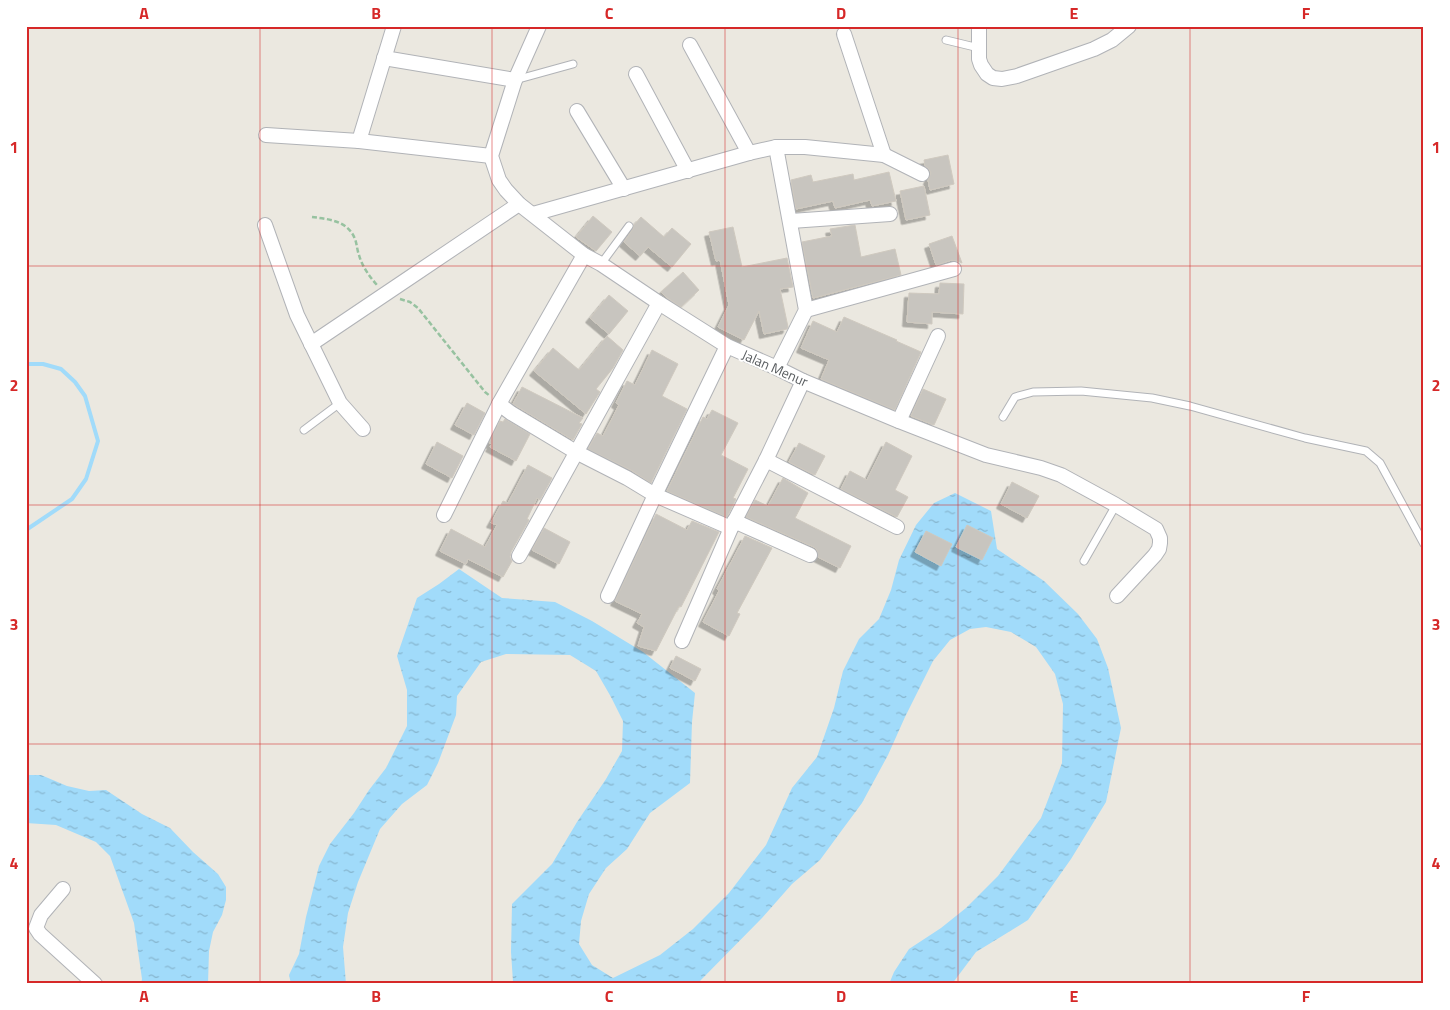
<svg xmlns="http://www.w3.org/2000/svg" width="1450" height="1010" font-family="'Titillium Web',sans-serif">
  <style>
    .water { fill: url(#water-ripples) }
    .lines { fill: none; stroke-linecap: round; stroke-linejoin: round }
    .stream { stroke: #a1dbfa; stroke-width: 4 }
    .building { fill: #c8c5bf; stroke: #cfc9bf; filter: url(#shadow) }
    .lane-casing { stroke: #b1b3b7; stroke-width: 9 }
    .street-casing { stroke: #b1b3b7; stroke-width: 16 }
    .path { stroke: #97c2a0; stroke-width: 2.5; stroke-dasharray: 5 2.5; stroke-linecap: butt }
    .lane { stroke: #fff; stroke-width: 7 }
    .street { stroke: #fff; stroke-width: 14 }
    .grid { fill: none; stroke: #d62828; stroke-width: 1; stroke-opacity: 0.55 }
    .labels { text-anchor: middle; stroke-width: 4; stroke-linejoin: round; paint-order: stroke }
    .street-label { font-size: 14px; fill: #595d60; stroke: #fff }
    .neatline { fill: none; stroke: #d62828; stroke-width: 2 }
    .grid-label { font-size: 16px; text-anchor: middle; font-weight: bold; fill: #d62828 }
  </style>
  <defs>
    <pattern id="water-ripples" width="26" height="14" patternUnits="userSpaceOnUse" patternTransform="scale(1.25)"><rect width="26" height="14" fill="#a1dbfa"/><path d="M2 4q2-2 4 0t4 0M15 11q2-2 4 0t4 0" fill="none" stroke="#86b5ce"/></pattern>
    <filter id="shadow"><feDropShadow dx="-4.5" dy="4.5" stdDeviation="0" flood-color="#0004"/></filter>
  </defs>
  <rect width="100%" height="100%" fill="#ebe8e0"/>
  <g class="water">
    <polygon points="955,493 991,511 997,549 1044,581 1078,614 1097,639 1108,668 1121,728 1106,802 1071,859 1028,920 976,952 952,984 889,984 894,972 909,949 941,928 966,908 998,876 1041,818 1062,763 1063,704 1055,674 1036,647 1011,632 986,627 970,629 950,640 933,661 905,717 888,755 862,803 842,830 820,860 792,884 762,918 697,984 514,984 513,982 511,952 512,904 552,864 577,822 606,779 622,751 623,721 611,697 596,671 570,655 506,654 481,662 457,696 456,715 438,763 427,785 402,804 380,829 358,882 348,913 343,947 346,984 291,984 289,975 299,954 306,917 319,866 330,844 354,813 369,790 386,768 407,726 407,690 397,656 417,598 439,584 459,569 502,598 555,602 592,621 643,652 695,693 692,722 690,783 650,813 627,849 606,868 589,894 581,921 579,944 592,965 613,978 660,955 693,929 729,893 766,845 792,788 817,757 834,708 843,671 859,639 879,619 891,590 899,560 916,525 934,503"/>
    <polygon points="26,775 41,775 67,786 89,791 106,790 142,814 170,828 193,852 218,874 226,887 226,900 222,915 213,932 209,951 208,984 141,984 142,979 134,923 110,856 96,842 56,825 26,823"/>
  </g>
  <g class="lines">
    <polyline class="stream" points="26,364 43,364 61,369 75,382 85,396 98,441 86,479 72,499 26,530"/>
  </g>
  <g class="building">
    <polygon points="948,155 954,184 930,190 928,180 931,173 929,169 925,166 924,160"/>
    <polygon points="889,172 896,201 872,206 870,200 835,208 833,201 796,209 791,180 811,175 813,182 853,174 854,180"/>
    <polygon points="924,186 930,215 906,220 900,191"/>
    <polygon points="593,216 612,232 596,251 576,237"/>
    <polygon points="641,217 664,237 672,228 691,244 672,267 648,247 640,256 624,242 633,229 634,225"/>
    <polygon points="855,225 861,257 895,249 901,275 813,298 802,242 832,236 830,229"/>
    <polygon points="733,227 742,267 787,258 793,287 780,289 788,327 787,329 764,334 759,311 744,340 718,327 729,305 720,260 716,261 709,232"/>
    <polygon points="952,236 962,263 957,261 952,260 936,265 929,244"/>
    <polygon points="683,272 699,290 681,307 666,297 661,292"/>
    <polygon points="940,283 964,284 963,314 932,312 932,324 907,322 909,293 939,294"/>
    <polygon points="609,295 628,311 609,334 590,318"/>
    <polygon points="844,317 897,340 896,341 921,352 895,410 821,379 829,360 801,348 813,321 837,332"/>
    <polygon points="607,336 623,350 613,368 596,389 600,392 586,414 534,371 553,348 579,370"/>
    <polygon points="652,350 678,364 662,396 687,409 651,483 631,470 588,449 597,433 603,436 619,405 616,403 627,381 635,385"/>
    <polygon points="522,387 583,418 579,423 582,424 573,440 513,404"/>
    <polygon points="923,389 946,399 934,425 911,416"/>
    <polygon points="467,403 485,413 474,435 455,425"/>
    <polygon points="712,410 738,423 721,455 748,469 733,498 736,499 727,517 667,491 703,417 707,419"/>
    <polygon points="505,419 530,434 516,461 490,447 492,444 489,443 500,421 503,422"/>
    <polygon points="437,442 463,456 452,478 426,464"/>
    <polygon points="886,442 912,456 895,490 908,497 897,517 841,489 850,471 867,480"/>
    <polygon points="799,443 825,456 815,475 789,462"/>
    <polygon points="528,465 552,478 540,500 537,498 527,519 529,520 511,552 510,557 512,561 503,577 468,559 466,564 440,551 451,529 485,547 497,525 491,523 503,501 508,503"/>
    <polygon points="783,478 808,493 795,518 851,546 840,568 818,557 817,550 814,547 746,517 755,500 768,506"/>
    <polygon points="1012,482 1039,496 1027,518 1001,504"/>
    <polygon points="656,514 687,530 692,521 719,532 681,607 679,606 656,651 638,646 644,627 637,623 642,614 615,601"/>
    <polygon points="967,525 993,538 982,560 956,547"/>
    <polygon points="544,528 570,542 559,564 532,550"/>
    <polygon points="926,531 952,544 941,566 915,552"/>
    <polygon points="745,536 772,548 737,613 740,614 729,636 703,622 719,591 717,589"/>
    <polygon points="676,656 701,669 695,681 670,668"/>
  </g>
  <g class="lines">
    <g class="lane-casing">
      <g id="lane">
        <polyline points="946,40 979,48"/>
        <polyline points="515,80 573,64"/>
        <polyline points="601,264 629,226"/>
        <polyline points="1003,417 1015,397 1033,392 1081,391 1152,398 1190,406 1305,438 1366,451 1380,463 1424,544"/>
        <polyline points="304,430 340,403"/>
        <polyline points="1084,561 1116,505"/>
      </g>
    </g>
    <g class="street-casing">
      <g id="street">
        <polyline points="539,26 515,80 491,156 499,180 506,190 519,204 584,255 601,264 659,303 727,346 777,368 803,381 899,421 986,455 1041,468 1061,475 1116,505 1156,529 1160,538 1160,543 1159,549 1155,555 1117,596"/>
        <polyline points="979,26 979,59 981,65 987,74 993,78 1002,79 1017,76 1094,49 1112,40 1129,26"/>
        <polyline points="844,34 884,155"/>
        <polyline points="690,45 749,153"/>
        <polyline points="384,58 515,80"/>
        <polyline points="636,74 688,171"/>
        <polyline points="577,111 624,189"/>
        <polyline points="266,135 359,141 491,156"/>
        <polyline points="359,141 394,26"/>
        <polyline points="776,147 806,310 777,368"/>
        <polyline points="533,214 749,153 776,147 805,147 884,155 922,174"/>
        <polyline points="791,221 890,214"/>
        <polyline points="265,225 297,315 340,403 363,429"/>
        <polyline points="806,310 954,269"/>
        <path d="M 311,344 C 380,297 450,251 519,204"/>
        <polyline points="499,404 511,413 576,452 627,478 655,495 731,528"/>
        <polyline points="899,421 938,336"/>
        <polyline points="766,460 897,527"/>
        <polyline points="444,515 499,404 584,255"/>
        <polyline points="734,521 810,555"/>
        <polyline points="519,556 659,303"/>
        <polyline points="608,596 655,495 727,346"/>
        <polyline points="682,641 731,528 766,460 803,381"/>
        <polyline points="63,889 41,915 36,928 40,934 95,984"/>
      </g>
    </g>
    <g class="path">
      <path d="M 312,217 C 329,219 348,221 355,239 C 357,244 357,250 359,255 C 362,266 369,276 377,285"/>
      <polyline points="400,299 410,302 418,308 485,392 490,396"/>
    </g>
    <use href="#lane" class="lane"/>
    <use href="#street" class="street"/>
  </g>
  <path class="grid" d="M 260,26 L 260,984M 492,26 L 492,984M 725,26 L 725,984M 958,26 L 958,984M 1190,26 L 1190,984M 26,266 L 1424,266M 26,505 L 1424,505M 26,744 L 1424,744"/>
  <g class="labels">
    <g class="street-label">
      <text transform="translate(775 368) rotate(24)" y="5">Jalan Menur</text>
    </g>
  </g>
  <rect width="1450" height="1010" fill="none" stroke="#ffffff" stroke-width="55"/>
  <rect x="28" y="28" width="1394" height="954" class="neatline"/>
  <g class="grid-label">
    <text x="144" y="19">A</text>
    <text x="376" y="19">B</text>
    <text x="609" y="19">C</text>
    <text x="841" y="19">D</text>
    <text x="1074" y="19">E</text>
    <text x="1306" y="19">F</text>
    <text x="14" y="153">1</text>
    <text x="1436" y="153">1</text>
    <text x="14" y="391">2</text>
    <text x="1436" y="391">2</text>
    <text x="14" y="630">3</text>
    <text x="1436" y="630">3</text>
    <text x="14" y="869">4</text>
    <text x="1436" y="869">4</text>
    <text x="144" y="1002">A</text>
    <text x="376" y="1002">B</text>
    <text x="609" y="1002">C</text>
    <text x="841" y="1002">D</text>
    <text x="1074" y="1002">E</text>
    <text x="1306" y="1002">F</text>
  </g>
</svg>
